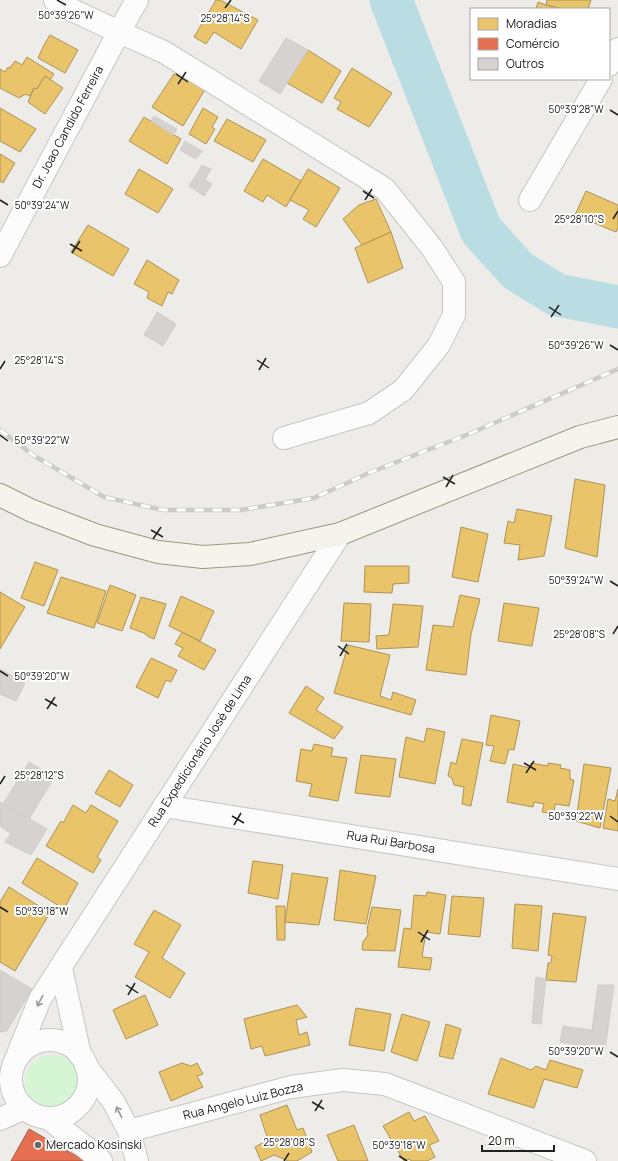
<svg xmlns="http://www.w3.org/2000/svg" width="618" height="1161" font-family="Manrope,sans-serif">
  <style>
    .park { fill: #d6f5d4 }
    .homes { fill: #e9c46a; stroke: #ad9354 }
    .shops { fill: #e76f51; stroke: #ab5742 }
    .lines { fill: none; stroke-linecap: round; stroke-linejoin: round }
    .river { stroke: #badde3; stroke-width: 43 }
    .building { fill: #d5d2d0; stroke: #d2cdca }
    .street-casing { stroke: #c7c6c5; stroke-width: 24 }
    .secondary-casing { stroke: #99997f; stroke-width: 24 }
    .street { stroke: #fcfcfc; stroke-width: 22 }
    .secondary { stroke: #f4f4ec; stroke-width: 22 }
    .rail-casing { stroke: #cbcbca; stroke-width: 4.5 }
    .rail { stroke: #fff; stroke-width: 3; stroke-dasharray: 9; stroke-linecap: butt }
    .oneway { stroke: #999 }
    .ticks { fill: none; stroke: #202020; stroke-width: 1.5 }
    .poi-dot { fill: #686766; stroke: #fff; stroke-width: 1.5 }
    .labels { text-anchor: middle; stroke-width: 4; stroke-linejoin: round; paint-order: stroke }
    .street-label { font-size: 12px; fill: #202020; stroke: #fff }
    .poi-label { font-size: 12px; fill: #202020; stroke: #fff; text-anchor: start }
    .ticks-label { font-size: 10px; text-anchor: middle; fill: #202020; stroke: #fff; stroke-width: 4; stroke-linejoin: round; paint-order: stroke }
  </style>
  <rect width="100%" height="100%" fill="#eeece9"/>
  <circle class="park" cx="52" cy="1082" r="27"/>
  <g class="homes">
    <polygon points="216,0 220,0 258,20 241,49 214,32 206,44 194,37"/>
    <polygon points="547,0 591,0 588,9 562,9 546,5"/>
    <polygon points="538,2 546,5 562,9 536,9"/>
    <polygon points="50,35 78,50 65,73 38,58 44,45"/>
    <polygon points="308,50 341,71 322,103 287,83"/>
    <polygon points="27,57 54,74 50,80 45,76 37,89 34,88 30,96 26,94 19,98 0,88 0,69 5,72 8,67 10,68 15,61 22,65"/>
    <polygon points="352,68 392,93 369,127 337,109 341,102 334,98"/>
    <polygon points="174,74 185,75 193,80 204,91 183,126 152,107"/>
    <polygon points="45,76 63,88 45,114 28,102 34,88 37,89"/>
    <polygon points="0,108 36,129 20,152 0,141"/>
    <polygon points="203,108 218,117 212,127 215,129 206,144 189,134"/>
    <polygon points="144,117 181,139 167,164 129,141"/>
    <polygon points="227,119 266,140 253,162 214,141"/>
    <polygon points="0,154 15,163 3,183 0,181"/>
    <polygon points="263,159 301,181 286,207 267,195 263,202 244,191"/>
    <polygon points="139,169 173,189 158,213 125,194"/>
    <polygon points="308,169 340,188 316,227 303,219 309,210 290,200"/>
    <polygon points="586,191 618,205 618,228 616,232 575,215"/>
    <polygon points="376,199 391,232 362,245 343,219 359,205"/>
    <polygon points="88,225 129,249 113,276 71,252"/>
    <polygon points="391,232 403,268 368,283 355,248"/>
    <polygon points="147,260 179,280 172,294 168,292 162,306 147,298 149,292 134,284"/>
    <polygon points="575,479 605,485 597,557 565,548"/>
    <polygon points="517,509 552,516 544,556 518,560 520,545 504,543 508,521 514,523"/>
    <polygon points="461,527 488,534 478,582 452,577"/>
    <polygon points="35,562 58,570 44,606 21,598"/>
    <polygon points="365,566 409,566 409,583 393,584 392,593 364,592"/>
    <polygon points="61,577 106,591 94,628 47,613"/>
    <polygon points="110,585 136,595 122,631 97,623"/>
    <polygon points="0,592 25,607 0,649"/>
    <polygon points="460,595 480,599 471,634 466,675 426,670 433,625 453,627"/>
    <polygon points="181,596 214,611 200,641 169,626"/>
    <polygon points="141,597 166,604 154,639 149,637 144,633 130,628"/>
    <polygon points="344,603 371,604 369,642 341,641"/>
    <polygon points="504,603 539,608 532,646 498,641"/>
    <polygon points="393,604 423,606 418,647 377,649 376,636 389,635"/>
    <polygon points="182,632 216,650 204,670 178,656 183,648 175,644"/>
    <polygon points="348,645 390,655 380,696 391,700 393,692 416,700 411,715 334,693"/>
    <polygon points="151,658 177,670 171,682 166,680 158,698 136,687"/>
    <polygon points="306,686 324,698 316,710 343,727 334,739 289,713"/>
    <polygon points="491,715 520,721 514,750 509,749 505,764 490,761 494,746 486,745"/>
    <polygon points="427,728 445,732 435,784 399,777 406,737 424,742"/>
    <polygon points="462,739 483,743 471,806 462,804 464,787 454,785 452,778 448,776 451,762 456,764"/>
    <polygon points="314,744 333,748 331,756 347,758 338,801 309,796 312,784 296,781 301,749 312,751"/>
    <polygon points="361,755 396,759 390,797 355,793"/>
    <polygon points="531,763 548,766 548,763 561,765 560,768 570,770 570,779 574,780 569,806 555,804 554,814 542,812 544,804 534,802 533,807 507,802 513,764 530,768"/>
    <polygon points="584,764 611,768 600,828 576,821"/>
    <polygon points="109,770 133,785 120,807 95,793"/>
    <polygon points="618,789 618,831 603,828 608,799 615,801"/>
    <polygon points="73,805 86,813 91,805 118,821 97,857 101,860 93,873 46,846 61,821 63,823"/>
    <polygon points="37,858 78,883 64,909 22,883"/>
    <polygon points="253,861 283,865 278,899 248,893"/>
    <polygon points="340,870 376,876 366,924 334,920"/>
    <polygon points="292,873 328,878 319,925 285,922"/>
    <polygon points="9,887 50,913 15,971 0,962 0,902"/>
    <polygon points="427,892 446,895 440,934 426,932 422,957 432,958 430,970 398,967 404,928 411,929 414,895 426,896"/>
    <polygon points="452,896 484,898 480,937 448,934"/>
    <polygon points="515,904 542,906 538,951 512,948"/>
    <polygon points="276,906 285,906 285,940 277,940"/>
    <polygon points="372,907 401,910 395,951 362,950 363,942 368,935 367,929"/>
    <polygon points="154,910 181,925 162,958 185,973 170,998 135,977 149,952 134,944"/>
    <polygon points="553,913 586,917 576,982 546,980 548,963 551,963 552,956 548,955"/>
    <polygon points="145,995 158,1025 126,1039 113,1010"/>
    <polygon points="297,1005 307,1017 296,1020 299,1035 307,1032 310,1045 265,1056 262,1046 251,1049 244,1019"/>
    <polygon points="356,1008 391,1014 384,1051 349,1045"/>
    <polygon points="402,1014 430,1022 417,1061 391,1052"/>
    <polygon points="446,1024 461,1029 453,1059 439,1056"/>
    <polygon points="501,1058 531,1070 536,1066 546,1070 550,1060 583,1070 577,1088 544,1079 534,1108 488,1094"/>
    <polygon points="182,1063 191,1066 197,1063 203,1074 197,1076 203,1087 171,1101 159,1072"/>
    <polygon points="287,1105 297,1130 303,1128 312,1152 297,1161 288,1161 274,1155 261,1161 255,1147 268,1140 260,1115"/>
    <polygon points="409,1112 414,1121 425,1116 439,1141 429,1145 435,1157 427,1161 411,1161 410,1159 404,1161 383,1126"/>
    <polygon points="354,1125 368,1161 338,1161 327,1135"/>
  </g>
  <polygon class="shops" points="29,1129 85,1161 11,1161"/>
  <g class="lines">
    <polyline class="river" points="391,0 481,230 518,271 557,295 618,307"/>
  </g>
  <g class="building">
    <polygon points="286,38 308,50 280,94 259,81"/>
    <polygon points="154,116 177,129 173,135 151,121"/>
    <polygon points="185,141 202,151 196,159 180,150"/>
    <polygon points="202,165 211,169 205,180 212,184 204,196 189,186"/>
    <polygon points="157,312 176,324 163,346 144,335"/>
    <polygon points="0,669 25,683 16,701 0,694"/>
    <polygon points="29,762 49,774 51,783 29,819 3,804"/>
    <polygon points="0,802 18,812 7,831 0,826"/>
    <polygon points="18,812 47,829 31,855 5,842 11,833 7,831"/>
    <polygon points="0,970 32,989 7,1031 0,1032"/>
    <polygon points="536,977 546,979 541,1024 532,1023"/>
    <polygon points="598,985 614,985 605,1050 560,1042 563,1026 592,1030"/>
  </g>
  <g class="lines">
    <g class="street-casing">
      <g id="street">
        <polyline points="55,0 72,10 119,32 164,52 385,189 432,248 454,282 454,315 439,345 403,390 369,413 284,438"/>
        <polyline points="609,65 618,49"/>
        <polyline points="530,200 601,79"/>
        <polyline points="0,256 119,32 137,0"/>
        <polyline points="164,806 618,879"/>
        <polyline points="61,968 80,1055"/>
        <circle cx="50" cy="1079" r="39"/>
        <polyline points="16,1059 40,999 340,534"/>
        <polyline points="86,1066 113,1101 129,1131 137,1161"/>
        <polyline points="48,1118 90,1151 101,1161"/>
        <polyline points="0,1119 24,1108"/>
        <polyline points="129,1131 291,1087 343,1080 385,1084 585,1161"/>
      </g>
    </g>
    <g class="secondary-casing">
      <polyline id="secondary" points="0,495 30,510 95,535 158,552 203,557 250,554 340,534 580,437 618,427"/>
    </g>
    <use href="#street" class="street"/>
    <use href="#secondary" class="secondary"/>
    <g class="rail-casing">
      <polyline id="rail" points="0,430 33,455 104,497 163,510 241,510 314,498 371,472 469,434 618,369"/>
    </g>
    <use href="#rail" class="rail"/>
  </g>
  <defs><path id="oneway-shaft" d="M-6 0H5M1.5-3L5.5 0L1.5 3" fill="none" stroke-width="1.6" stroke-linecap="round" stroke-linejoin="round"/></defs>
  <g class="oneway">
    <use href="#oneway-shaft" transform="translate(40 1001) rotate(117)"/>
    <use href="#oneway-shaft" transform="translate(119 1112) rotate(-117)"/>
  </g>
  <path class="ticks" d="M 57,0 L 66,5M 225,8 L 231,0M 176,74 L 188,82M 178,84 L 186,72M 610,110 L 618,115M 363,191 L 374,198M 0,200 L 8,205M 365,200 L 372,189M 613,219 L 618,211M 70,244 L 82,251M 72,253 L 80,241M 549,307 L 561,315M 551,317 L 559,305M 610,345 L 618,350M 257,360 L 269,368M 0,369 L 5,361M 259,370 L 266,358M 0,435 L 8,441M 443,477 L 455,484M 446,487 L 453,475M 151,530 L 163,537M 153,539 L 161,527M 610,581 L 618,586M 613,634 L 618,626M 338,646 L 349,654M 340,656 L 347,644M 0,671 L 8,676M 45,699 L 57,706M 47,709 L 55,697M 524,763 L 536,770M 526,773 L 534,761M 0,784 L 5,776M 232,816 L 244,823M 610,816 L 618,822M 234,825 L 241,813M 0,907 L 8,912M 418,932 L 430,940M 421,942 L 428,930M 126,985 L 138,993M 128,995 L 135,983M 610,1052 L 618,1057M 312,1102 L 324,1109M 315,1111 L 322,1100M 399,1156 L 407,1161M 284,1161 L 289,1153"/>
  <circle class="poi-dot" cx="38" cy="1145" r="4"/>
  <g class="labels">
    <g class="street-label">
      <text transform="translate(68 127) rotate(-62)" y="4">Dr. Joao Candido Ferreira</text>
      <text transform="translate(200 751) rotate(-57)" y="4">Rua Expedicionário José de Lima</text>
      <text transform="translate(391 842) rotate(9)" y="4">Rua Rui Barbosa</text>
      <text transform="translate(243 1101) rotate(-14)" y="4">Rua Angelo Luiz Bozza</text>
    </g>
    <g class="poi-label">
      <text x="46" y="1149">Mercado Kosinski</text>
    </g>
  </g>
  <g class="ticks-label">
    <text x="66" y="19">50°39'26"W</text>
    <text x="225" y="22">25°28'14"S</text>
    <text x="576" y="113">50°39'28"W</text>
    <text x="42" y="209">50°39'24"W</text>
    <text x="579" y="223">25°28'10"S</text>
    <text x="576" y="349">50°39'26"W</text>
    <text x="39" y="364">25°28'14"S</text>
    <text x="42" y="444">50°39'22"W</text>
    <text x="576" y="584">50°39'24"W</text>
    <text x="579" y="638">25°28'08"S</text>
    <text x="42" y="680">50°39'20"W</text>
    <text x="39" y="779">25°28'12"S</text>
    <text x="576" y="820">50°39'22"W</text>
    <text x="42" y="915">50°39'18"W</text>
    <text x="576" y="1055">50°39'20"W</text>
    <text x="289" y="1146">25°28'08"S</text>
    <text x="399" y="1149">50°39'18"W</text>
  </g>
  <rect x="470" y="8" width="140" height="72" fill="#ffffff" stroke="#a6a6a6"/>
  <rect x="478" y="18" width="20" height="12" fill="#e9c46a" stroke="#a6a6a6"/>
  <text x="506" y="28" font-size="12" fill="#202020">Moradias</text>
  <rect x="478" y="38" width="20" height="12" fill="#e76f51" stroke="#a6a6a6"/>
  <text x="506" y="48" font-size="12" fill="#202020">Comércio</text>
  <rect x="478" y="58" width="20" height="12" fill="#d5d2d0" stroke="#a6a6a6"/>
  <text x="506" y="68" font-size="12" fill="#202020">Outros</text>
  <path d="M482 1145v6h72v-6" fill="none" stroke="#202020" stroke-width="2"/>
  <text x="488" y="1145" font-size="12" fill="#202020" stroke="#ffffff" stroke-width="3" paint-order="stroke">20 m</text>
</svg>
